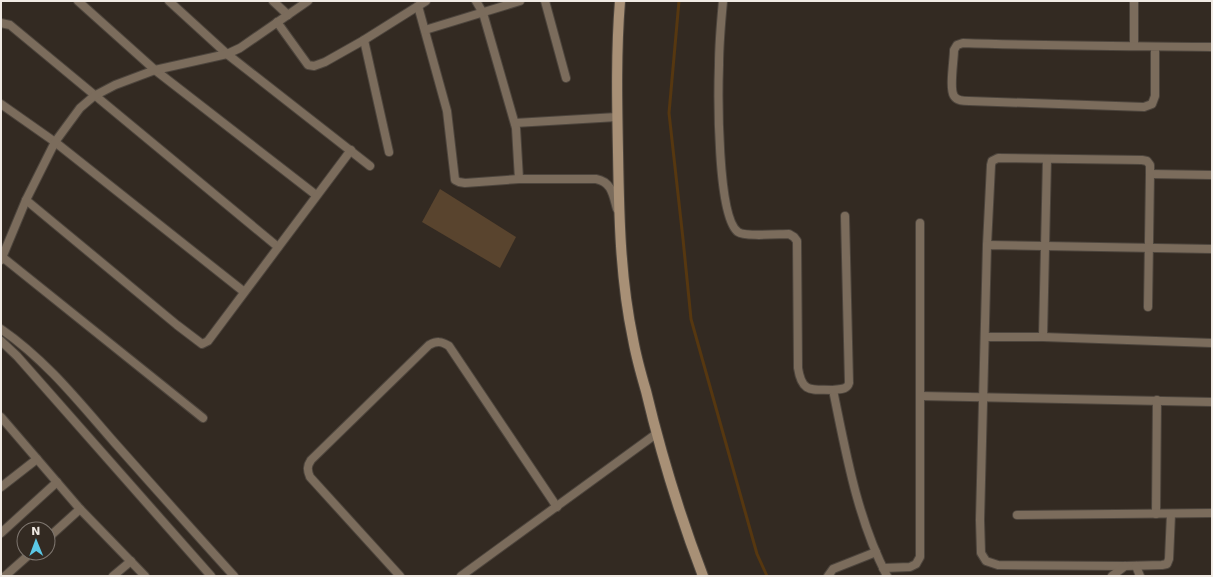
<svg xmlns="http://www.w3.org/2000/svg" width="1213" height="577" font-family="'DejaVu Sans',sans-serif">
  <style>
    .green { fill: #59442e }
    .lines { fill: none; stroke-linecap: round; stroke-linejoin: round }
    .stream { stroke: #563710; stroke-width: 3 }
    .street-casing { stroke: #4d453d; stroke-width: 10 }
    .secondary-casing { stroke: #4d453d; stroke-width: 12 }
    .street { stroke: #7b6c5c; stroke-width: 8 }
    .secondary { stroke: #a89076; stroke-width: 10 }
  </style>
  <rect width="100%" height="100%" fill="#332a22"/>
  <polygon class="green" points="440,189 516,237 500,268 422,222"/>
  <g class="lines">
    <polyline class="stream" points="679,1 669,113 683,239 691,319 757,554 767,576"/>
    <g class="street-casing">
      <g id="street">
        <polyline points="78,1 155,70 316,195"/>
        <polyline points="169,1 227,54 370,166"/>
        <polyline points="273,1 288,15"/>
        <polyline points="476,1 483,13 516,128 519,179"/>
        <polyline points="545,1 566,78"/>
        <path d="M 723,1 C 721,22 719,44 719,65 C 718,93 717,217 738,232 C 745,237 779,234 789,234 L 794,237 L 797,241 L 798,368 C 802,394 812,389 833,390 C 846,453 857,518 887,576"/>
        <path d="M 418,6 L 447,111 L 455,180 L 459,182 L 465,183 L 519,179 L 596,179 C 612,182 613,195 617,209"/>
        <polyline points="277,22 308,65 314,66 325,62 364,40 426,1"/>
        <polyline points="1,23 10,25 278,247"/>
        <polyline points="425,30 520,1"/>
        <polyline points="364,40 389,152"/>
        <polyline points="1134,46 1134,1"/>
        <path d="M 1155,47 L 1155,96 L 1152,104 L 1144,107 L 969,101 C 964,101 957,101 954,96 C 949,89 954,60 954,50 L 957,45 L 963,43 C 1046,46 1129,46 1212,47"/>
        <polyline points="1,104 55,142 243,291"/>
        <polyline points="515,123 617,117"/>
        <polyline points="1150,174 1212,175"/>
        <polyline points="26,200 177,325 202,344 208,341 351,150"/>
        <polyline points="987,245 991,165 992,161 998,158 1142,160 1147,161 1150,165 1150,174 1148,307"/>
        <polyline points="1,256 203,418"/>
        <polyline points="1,260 26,200 55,142 80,108 94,96 115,85 155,70 227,54 240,48 308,1"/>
        <path d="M 1,329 C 46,360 79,402 114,442 C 154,487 194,532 234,576"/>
        <polyline points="985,337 1043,337 1047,159"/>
        <polyline points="1043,337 1212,343"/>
        <polyline points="1,341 17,356 211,576"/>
        <path d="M 833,390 C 840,389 847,390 849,383 L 845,216"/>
        <polyline points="920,396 1212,402"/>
        <polyline points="1,417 80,509 145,576"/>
        <polyline points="1,487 37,459"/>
        <polyline points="1156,514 1157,400"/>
        <polyline points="1171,514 1169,559 1167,564 1162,565 1125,566 998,565 986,561 981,553 980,520 987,245 1212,249"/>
        <polyline points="1017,515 1212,513"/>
        <polyline points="1,533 57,482"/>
        <polyline points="48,538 80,509"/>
        <polyline points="1136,566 1140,576"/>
        <polyline points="883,568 910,567 916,564 920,557 920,223"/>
        <polyline points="5,576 31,553"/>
        <polyline points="113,576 131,561"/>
        <path d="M 400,576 L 310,477 C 307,470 307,466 311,460 L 429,345 C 437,341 441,341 449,346 L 557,507"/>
        <polyline points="461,576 656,434"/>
        <polyline points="828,576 833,569 876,552"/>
        <polyline points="1112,576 1125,566"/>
      </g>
    </g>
    <g class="secondary-casing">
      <path id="secondary" d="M 620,1 C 616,51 617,102 618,152 C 619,214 620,278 633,339 C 636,356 641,374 646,391 C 661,454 680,516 703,576"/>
    </g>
    <use href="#street" class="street"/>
    <use href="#secondary" class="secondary"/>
  </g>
  <rect width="1213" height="577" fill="none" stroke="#f0eae4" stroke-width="4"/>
  <g transform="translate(36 541) rotate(359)"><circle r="19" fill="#332a22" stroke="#7f7770"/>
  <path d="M0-3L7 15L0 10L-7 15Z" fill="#5bc8e6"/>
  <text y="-6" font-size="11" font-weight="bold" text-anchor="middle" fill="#f0eae4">N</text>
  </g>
</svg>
